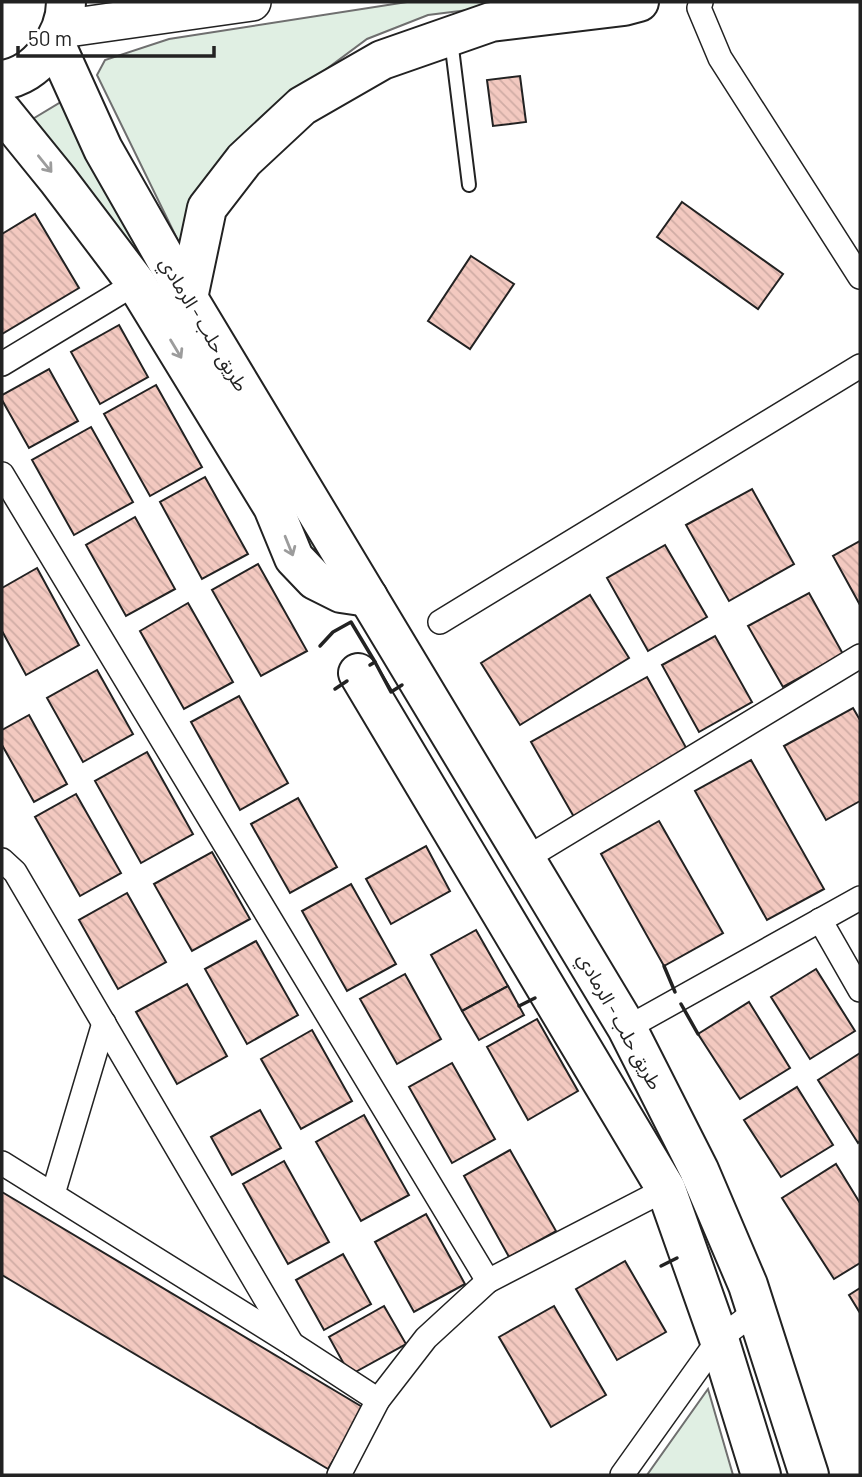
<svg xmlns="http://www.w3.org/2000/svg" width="862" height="1477" font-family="Barlow,'Noto Sans Arabic',sans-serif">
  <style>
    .grass { fill: #e0efe3; stroke: #6f6f6f; stroke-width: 2 }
    .building { fill: url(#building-back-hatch); stroke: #222; stroke-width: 2 }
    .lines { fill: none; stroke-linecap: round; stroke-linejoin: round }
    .lane-casing { stroke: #222; stroke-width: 16 }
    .street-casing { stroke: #222; stroke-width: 26 }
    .primary-casing { stroke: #222; stroke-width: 40 }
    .highway-casing { stroke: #222; stroke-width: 42 }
    .lane { stroke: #fff; stroke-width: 12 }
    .street { stroke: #fff; stroke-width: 23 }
    .primary { stroke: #fff; stroke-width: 37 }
    .highway { stroke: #fff; stroke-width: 38 }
    .wall { stroke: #222; stroke-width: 3.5 }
    .oneway { stroke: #9c9c9c }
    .labels { text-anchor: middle; stroke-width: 5; stroke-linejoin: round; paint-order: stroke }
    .street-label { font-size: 19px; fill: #222; stroke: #fff }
  </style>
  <defs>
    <pattern id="building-back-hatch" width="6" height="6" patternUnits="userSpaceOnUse" patternTransform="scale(1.75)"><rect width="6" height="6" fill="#f3c9c0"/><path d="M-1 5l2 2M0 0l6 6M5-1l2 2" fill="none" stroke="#d0aca5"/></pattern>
  </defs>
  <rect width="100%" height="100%" fill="#fff"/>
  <g class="grass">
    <polygon points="407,2 533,2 428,15 367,39 301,88 185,255 97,75 105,60 169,39"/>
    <polygon points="61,102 319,545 313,551 26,123"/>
    <polygon points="708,1389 733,1475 647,1475"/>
  </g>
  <g class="building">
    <polygon points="520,76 526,122 493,126 487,80"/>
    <polygon points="682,202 783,274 758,309 657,237"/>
    <polygon points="35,214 79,288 2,334 2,234"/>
    <polygon points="471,256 514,284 470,349 428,321"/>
    <polygon points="119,325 148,377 100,404 71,352"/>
    <polygon points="49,369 78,421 29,448 2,400 2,395"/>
    <polygon points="156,385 202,467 150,496 104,414"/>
    <polygon points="91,427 133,502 74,535 32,460"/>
    <polygon points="205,477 248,554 202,579 160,502"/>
    <polygon points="752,489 794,564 729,601 686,525"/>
    <polygon points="135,517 175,589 126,616 86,545"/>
    <polygon points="860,541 860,605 833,556"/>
    <polygon points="665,545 707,617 648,651 607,578"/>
    <polygon points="258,564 307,651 261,676 212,590"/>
    <polygon points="37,568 79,645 26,675 2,631 2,588"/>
    <polygon points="809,593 843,654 783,687 748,626"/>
    <polygon points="590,595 629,658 520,725 481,663"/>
    <polygon points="188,603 233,682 184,709 140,631"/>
    <polygon points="715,636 752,702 699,732 662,665"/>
    <polygon points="97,670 133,734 83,762 47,698"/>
    <polygon points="647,677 689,753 574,817 531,742"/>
    <polygon points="239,696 288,783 240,810 191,722"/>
    <polygon points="853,708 860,720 860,801 826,820 784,746"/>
    <polygon points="29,715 67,784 34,802 2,745 2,730"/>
    <polygon points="147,752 193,834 141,863 95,781"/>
    <polygon points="751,760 824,889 767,920 695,791"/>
    <polygon points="76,794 121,873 80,896 35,817"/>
    <polygon points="298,798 337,867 290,893 251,824"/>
    <polygon points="659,821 723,933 664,966 601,854"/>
    <polygon points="426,846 450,891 391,924 366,879"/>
    <polygon points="212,852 250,919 192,951 154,884"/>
    <polygon points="351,884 396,964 347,991 302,911"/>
    <polygon points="127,893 166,962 118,989 79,920"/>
    <polygon points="476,930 508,986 462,1011 431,955"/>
    <polygon points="256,941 298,1015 247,1044 205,969"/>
    <polygon points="816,969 855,1031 810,1059 771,997"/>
    <polygon points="405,974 441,1039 397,1064 360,999"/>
    <polygon points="187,984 227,1056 177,1084 136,1012"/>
    <polygon points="508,986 524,1015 479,1040 462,1011"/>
    <polygon points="749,1002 790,1068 740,1099 698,1034"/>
    <polygon points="537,1019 578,1091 528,1120 487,1047"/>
    <polygon points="312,1030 352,1101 301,1129 261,1059"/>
    <polygon points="860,1053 860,1141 858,1143 818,1080"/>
    <polygon points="452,1063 495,1139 452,1163 409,1087"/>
    <polygon points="797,1087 833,1145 781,1177 744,1120"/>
    <polygon points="260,1110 281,1148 232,1175 211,1137"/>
    <polygon points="364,1115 409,1195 361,1221 316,1142"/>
    <polygon points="510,1150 556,1231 509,1257 464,1176"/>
    <polygon points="284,1161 329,1242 288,1264 243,1184"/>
    <polygon points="836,1164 860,1203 860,1263 834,1279 782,1198"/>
    <polygon points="2,1192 364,1408 328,1469 2,1275"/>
    <polygon points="426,1214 465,1284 414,1312 375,1242"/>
    <polygon points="343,1254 371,1304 324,1330 296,1280"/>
    <polygon points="625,1261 666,1332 617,1360 576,1289"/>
    <polygon points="860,1288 860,1313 849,1295"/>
    <polygon points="384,1306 406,1344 350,1375 329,1337"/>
    <polygon points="554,1306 606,1395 551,1427 499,1337"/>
  </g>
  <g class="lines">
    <g class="lane-casing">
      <polyline id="lane" points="451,40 469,185"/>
    </g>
    <g class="street-casing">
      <g id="street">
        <polyline points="701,2 699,8 720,58 860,277"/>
        <polyline points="2,364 136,283"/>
        <polyline points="2,474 488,1281"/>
        <polyline points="440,622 860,366"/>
        <polyline points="525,859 860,656"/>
        <polyline points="2,860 15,872 292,1344"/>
        <polyline points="820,920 860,990"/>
        <polyline points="627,1028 860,898"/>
        <polyline points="2,1163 292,1344 378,1400"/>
        <polyline points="53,1194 104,1023"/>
        <polyline points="339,1475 378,1400 426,1338 488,1281 666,1189"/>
        <polyline points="622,1475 719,1339 756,1311"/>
      </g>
    </g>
    <g class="primary-casing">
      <polyline id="primary" points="61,29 252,2"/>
    </g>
    <g class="highway-casing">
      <g id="highway">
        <polyline points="55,43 103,149 188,298 627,1028 699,1170 748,1285 809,1475"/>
        <path d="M 2,80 C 37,76 66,36 66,2"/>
        <polyline points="2,111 58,180 136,283 273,507 294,558 315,580 341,593 368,597"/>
        <polyline points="188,298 207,208 244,160 302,106 382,60 491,22 624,6 639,2"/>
        <polyline points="358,673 666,1189 719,1339 761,1475"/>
      </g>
    </g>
    <use href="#lane" class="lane"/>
    <use href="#street" class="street"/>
    <use href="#primary" class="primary"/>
    <use href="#highway" class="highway"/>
    <g class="wall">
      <polyline points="320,646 333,632 351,622 375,662"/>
      <polyline points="370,665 375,662 391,692 402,685"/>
      <polyline points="335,689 347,681"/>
      <polyline points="664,966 675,992"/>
      <polyline points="681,1004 698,1034"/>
      <polyline points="519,1006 535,998"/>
      <polyline points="661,1266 677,1258"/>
    </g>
  </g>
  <defs><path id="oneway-shaft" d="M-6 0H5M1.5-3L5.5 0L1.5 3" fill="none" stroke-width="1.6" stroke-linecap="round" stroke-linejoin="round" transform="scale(1.75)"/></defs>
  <g class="oneway">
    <use href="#oneway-shaft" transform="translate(45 164) rotate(51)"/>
    <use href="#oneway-shaft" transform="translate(176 349) rotate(59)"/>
    <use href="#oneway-shaft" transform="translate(289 546) rotate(68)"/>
  </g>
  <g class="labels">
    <g class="street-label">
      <text transform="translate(204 324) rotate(59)" y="7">طريق حلب - الرمادي</text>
      <text transform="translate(620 1021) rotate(61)" y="7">طريق حلب - الرمادي</text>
    </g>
  </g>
  <rect width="862" height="1477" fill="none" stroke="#222222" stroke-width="7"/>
  <path d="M18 46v10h196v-10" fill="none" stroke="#222222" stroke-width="3.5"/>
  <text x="28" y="46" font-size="21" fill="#222222" stroke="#ffffff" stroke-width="5" paint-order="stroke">50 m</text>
</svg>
